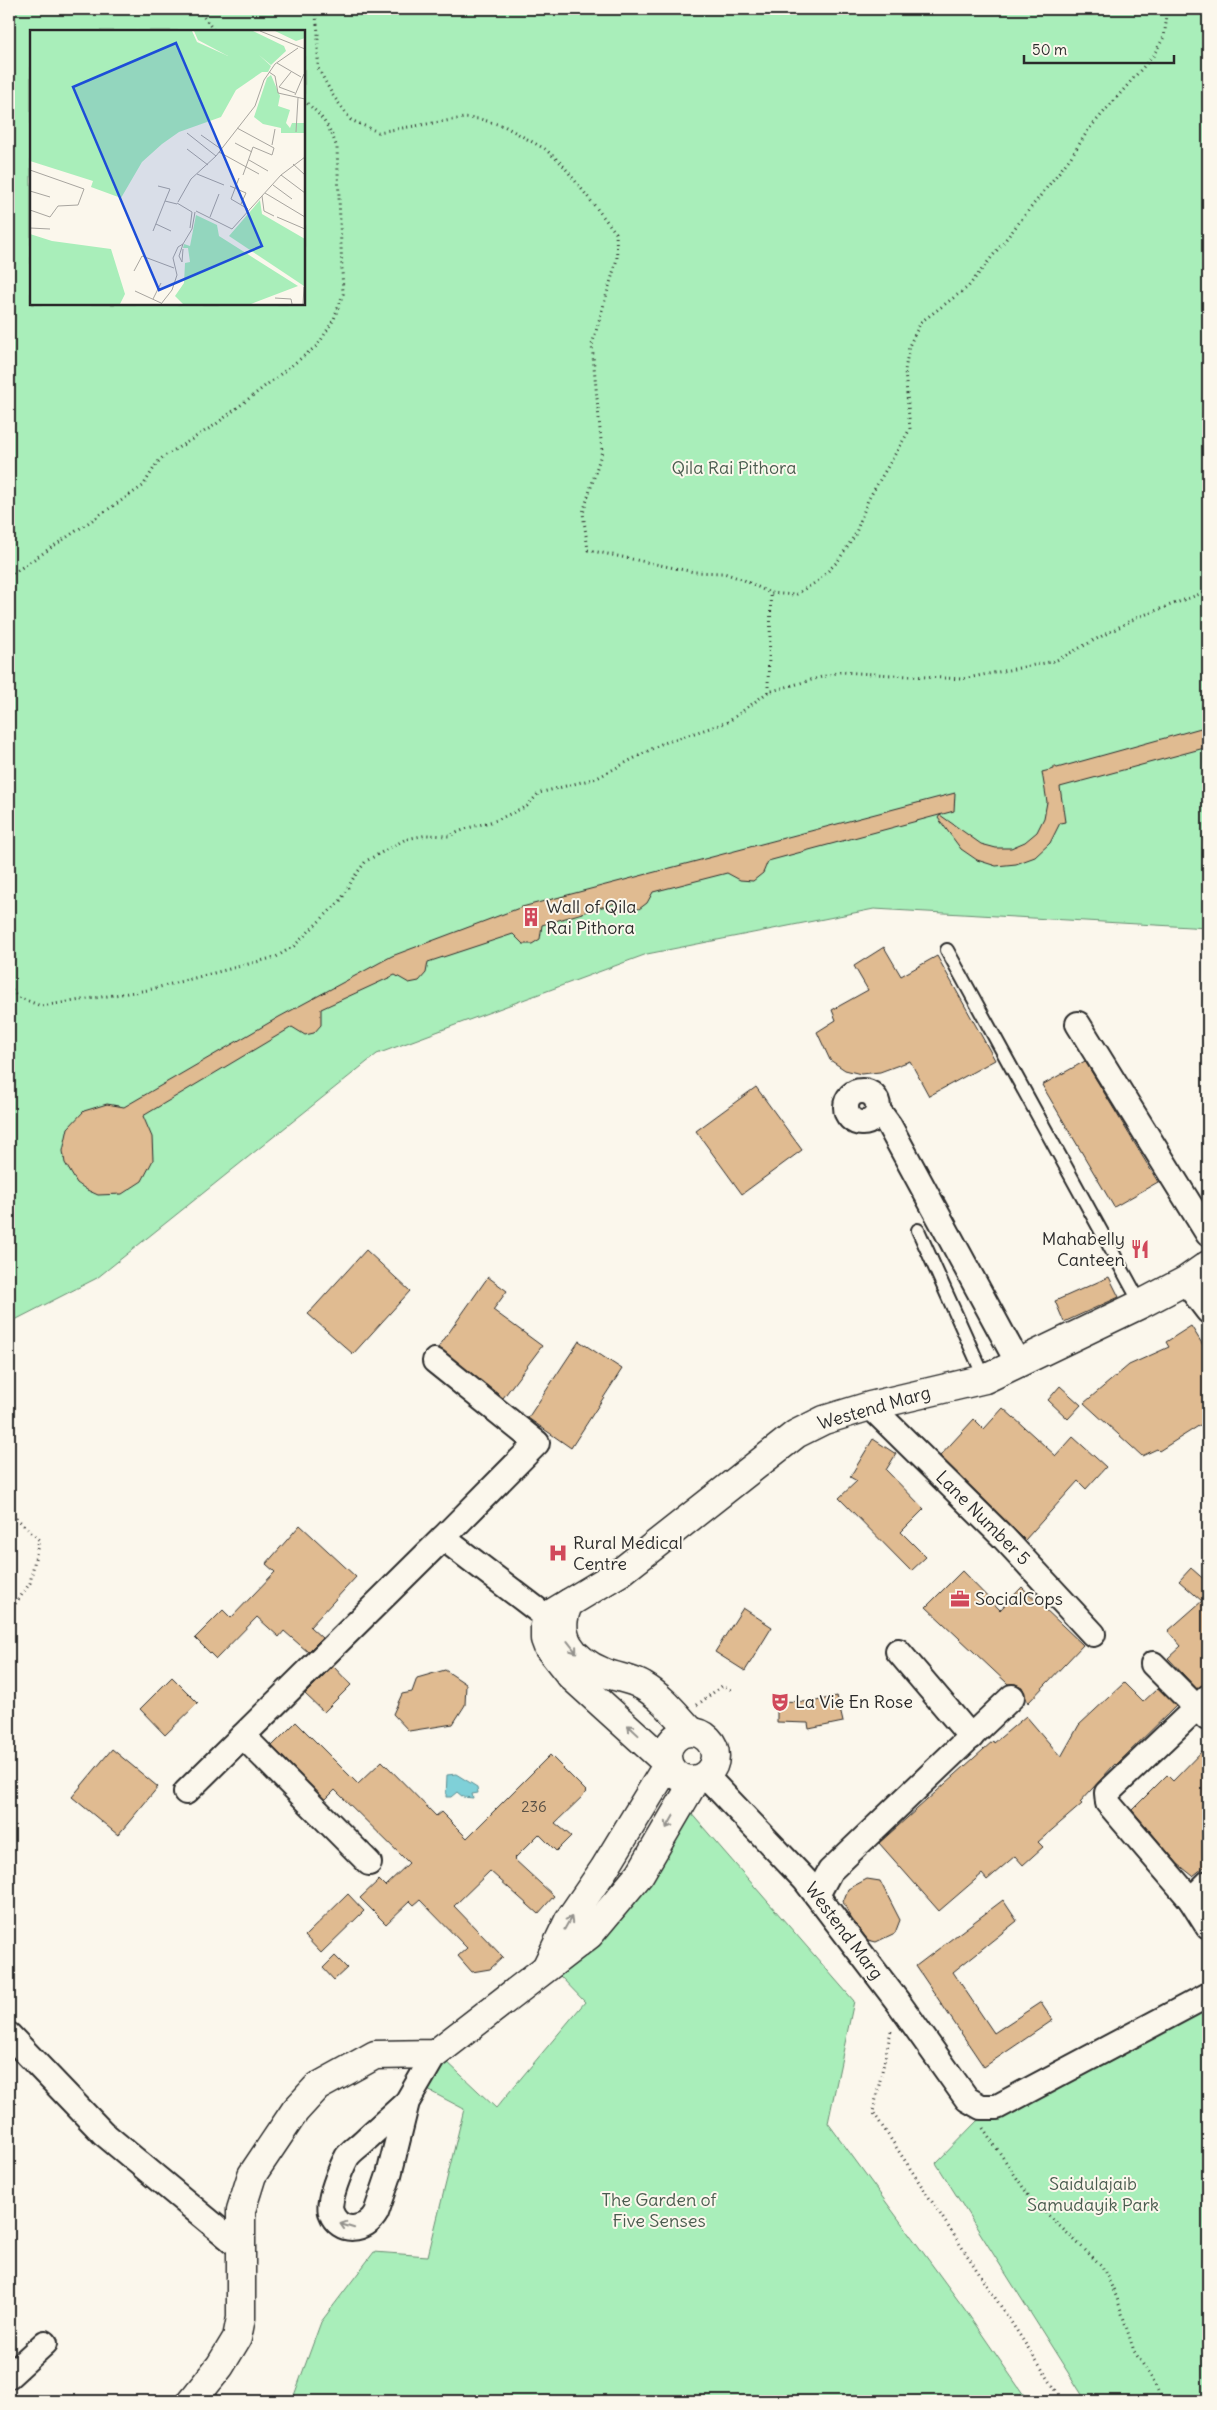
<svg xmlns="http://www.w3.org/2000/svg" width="1217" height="2410" font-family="Delius,sans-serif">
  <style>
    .green { fill: #a9eeba; stroke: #6a8c72; fill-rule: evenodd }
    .water { fill: #7fd0d8; stroke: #5d8e93 }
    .building { fill: #e0bb91; stroke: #2b2b2b }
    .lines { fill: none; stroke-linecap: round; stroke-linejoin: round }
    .lane-casing { stroke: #2b2b2b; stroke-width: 16 }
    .street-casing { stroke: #2b2b2b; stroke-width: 28 }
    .secondary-casing { stroke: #2b2b2b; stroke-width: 31 }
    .path { stroke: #2b2b2b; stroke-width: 3; stroke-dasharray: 1 4; stroke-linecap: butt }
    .lane { stroke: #fbf7ec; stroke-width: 12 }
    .street { stroke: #fbf7ec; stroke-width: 24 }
    .secondary { stroke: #fbf7ec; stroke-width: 28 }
    .oneway { stroke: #93918c }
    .labels { text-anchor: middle; stroke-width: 4; stroke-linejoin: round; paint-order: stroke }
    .number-label { font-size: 15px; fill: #584f44 }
    .park-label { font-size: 18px; fill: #4a5c4f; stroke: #fbf7ec }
    .poi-label { font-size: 18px; fill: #2b2b2b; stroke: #fbf7ec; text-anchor: start }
    .street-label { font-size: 18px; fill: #2b2b2b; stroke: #fbf7ec }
    .inset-road { fill: none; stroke: #a8a59f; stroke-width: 1 }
    .view { fill: #1d4ed8; fill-opacity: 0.15; stroke: #1d4ed8; stroke-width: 2.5 }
    .inset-edge { fill: none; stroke: #2b2b2b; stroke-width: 2.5 }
  </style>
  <rect width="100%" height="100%" fill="#fbf7ec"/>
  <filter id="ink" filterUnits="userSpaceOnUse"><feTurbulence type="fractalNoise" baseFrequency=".02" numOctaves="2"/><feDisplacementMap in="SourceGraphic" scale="10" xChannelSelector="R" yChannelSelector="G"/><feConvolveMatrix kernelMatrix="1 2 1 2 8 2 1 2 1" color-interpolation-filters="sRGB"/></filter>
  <g filter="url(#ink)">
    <g class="green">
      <path d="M 9,9 L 1208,9 L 1208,928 L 874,909 L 647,954 L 377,1054 L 97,1278 L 9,1323 ZM 31,31 L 304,31 L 304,304 L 31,304 Z"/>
      <polygon points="689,1811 854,2001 828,2123 966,2311 1028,2401 292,2401 321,2322 374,2252 428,2256 464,2109 424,2088 443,2058 496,2108 585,2002 560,1976 633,1903"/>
      <polygon points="1208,2010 1208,2401 1086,2401 936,2163 977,2121"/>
    </g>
    <polygon class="water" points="456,1774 477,1787 478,1793 472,1794 473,1798 463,1797 457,1792 451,1797 446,1797 447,1775"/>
    <g class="building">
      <polygon points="1208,726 1208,747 1060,787 1065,822 1060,823 1050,843 1035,857 1016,864 996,866 977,860 961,849 938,818 940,815 981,844 996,848 1011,848 1025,842 1037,832 1044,818 1047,802 1042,772 1054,769 1054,766 1057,768"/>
      <polygon points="955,793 954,811 768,861 763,873 753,881 740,880 727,873 653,892 647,903 639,909 629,908 619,902 542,925 540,939 532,944 523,944 513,934 428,962 426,973 419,981 409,983 395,975 321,1009 321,1025 314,1033 305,1035 292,1027 143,1116 152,1137 153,1160 142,1181 122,1194 98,1195 87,1190 77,1183 65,1163 63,1151 68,1128 84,1111 107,1104 124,1107 279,1017 392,956 522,907"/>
      <polygon points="884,947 901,976 937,956 995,1060 929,1096 910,1061 880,1072 861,1074 845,1070 830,1060 817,1032 836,1020 832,1010 868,990 854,966"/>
      <polygon points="1085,1061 1158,1182 1114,1207 1042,1085"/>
      <polygon points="756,1087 802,1150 742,1194 696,1131"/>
      <polygon points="366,1250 410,1291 353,1354 308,1314"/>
      <polygon points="488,1277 507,1291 493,1310 542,1346 503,1398 438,1348"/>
      <polygon points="1109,1277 1119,1297 1064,1322 1055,1301"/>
      <polygon points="1191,1326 1208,1353 1208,1420 1159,1451 1157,1449 1142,1456 1084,1403 1129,1365 1169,1347 1166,1342"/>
      <polygon points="579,1341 622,1369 571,1448 528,1418"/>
      <polygon points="1060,1386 1081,1405 1068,1419 1048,1400"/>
      <polygon points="1003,1408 1056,1456 1073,1437 1106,1467 1086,1489 1078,1481 1025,1540 940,1456 974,1419 984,1429"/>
      <polygon points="873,1439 896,1454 886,1470 924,1509 901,1532 926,1557 911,1571 839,1498 857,1481 850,1477"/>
      <polygon points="300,1525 356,1577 310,1627 322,1638 308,1652 284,1631 279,1637 257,1617 216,1659 195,1638 223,1610 231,1618 275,1572 266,1564"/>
      <polygon points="1191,1568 1208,1583 1208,1684 1197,1689 1168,1658 1181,1646 1168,1631 1202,1601 1179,1581"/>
      <polygon points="962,1571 1000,1610 1022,1587 1083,1645 1028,1703 1022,1687 1015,1684 1008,1684 926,1607"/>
      <polygon points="743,1608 772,1627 745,1671 715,1652"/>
      <polygon points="333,1666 351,1685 324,1712 305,1694"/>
      <polygon points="445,1670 466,1684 465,1705 453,1724 409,1731 393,1714 402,1694 412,1692 417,1678"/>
      <polygon points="172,1677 198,1703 165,1735 140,1709"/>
      <polygon points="1124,1683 1143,1702 1158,1688 1176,1706 1116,1765 1115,1764 1080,1802 1082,1804 1038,1842 1043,1847 1023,1865 1015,1856 987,1880 982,1874 939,1911 879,1843 993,1741 994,1743 1026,1716 1061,1757 1079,1725"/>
      <polygon points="837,1696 843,1722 809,1729 808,1723 777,1722 777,1701 812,1702"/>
      <polygon points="296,1722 358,1784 382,1761 436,1816 441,1812 467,1838 550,1755 587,1792 555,1823 571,1836 556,1851 539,1834 514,1859 554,1896 538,1914 490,1871 454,1906 503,1957 490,1969 472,1972 458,1956 467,1948 420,1900 414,1905 410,1901 386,1924 360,1898 379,1880 385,1886 409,1863 335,1790 325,1800 272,1746"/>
      <polygon points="1208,1745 1208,1864 1193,1876 1178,1864 1132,1810 1167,1775 1173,1781"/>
      <polygon points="112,1749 158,1787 118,1835 72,1797"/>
      <polygon points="867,1879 880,1881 900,1920 895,1933 876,1942 868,1940 852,1920 843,1902 848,1889"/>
      <polygon points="348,1894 364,1911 321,1953 305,1936"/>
      <polygon points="1003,1900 1017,1921 953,1972 994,2033 1041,2002 1053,2020 984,2067 916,1966"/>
      <polygon points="335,1956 347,1968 334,1980 323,1968"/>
    </g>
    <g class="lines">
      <g class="lane-casing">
        <g id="lane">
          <polyline points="947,950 1141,1304"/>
          <polyline points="918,1230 985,1379"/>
        </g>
      </g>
      <g class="street-casing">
        <g id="street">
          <polyline points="1078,1024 1208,1234"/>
          <circle cx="862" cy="1107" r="16"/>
          <polyline points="878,1110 889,1125 1018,1363"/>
          <polyline points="1185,1281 1208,1311"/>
          <polyline points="435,1361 537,1443 443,1538"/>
          <polyline points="870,1406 1003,1537 1093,1634"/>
          <polyline points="898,1651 971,1737"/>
          <polyline points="1153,1664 1207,1718"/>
          <polyline points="1208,1697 1107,1793 1108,1803 1191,1900 1208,1927"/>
          <polyline points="243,1736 369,1863"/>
          <polyline points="705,1775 805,1880 898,2002 967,2099 981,2107 997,2107 1208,1995"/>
          <polyline points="186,1792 443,1538 548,1618"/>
          <polyline points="817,1895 830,1871 1012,1697"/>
          <polyline points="1191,1900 1208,1883"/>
          <polyline points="9,2035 103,2133 240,2247"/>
          <path d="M 407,2102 C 393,2115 378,2128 364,2141 C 359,2146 351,2151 347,2157 C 341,2168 327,2201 331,2212 C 339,2235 366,2231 376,2213 L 389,2175 L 407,2102 L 435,2054"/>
          <polyline points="9,2376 45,2343"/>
        </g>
      </g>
      <g class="secondary-casing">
        <g id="secondary">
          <path d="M 569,1603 C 553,1635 572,1659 603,1672 C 616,1678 631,1678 643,1686 C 662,1697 676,1715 691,1731"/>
          <circle cx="691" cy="1756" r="24"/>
          <polyline points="547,1966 569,1920 604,1869 668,1764 571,1676 548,1647 545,1639 545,1625 554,1612 622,1571 796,1434 824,1420 870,1406 985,1379 1141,1304 1185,1281 1208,1265"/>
          <polyline points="192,2401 220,2366 237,2338 241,2318 241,2210 252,2175 295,2111 317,2087 375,2055 435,2054 589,1935 640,1874 695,1780"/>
        </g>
      </g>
      <g class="path">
        <polyline points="198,9 214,31"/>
        <polyline points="315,9 318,32 318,68 332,94 351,120 378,132 464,118 480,119 504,126 545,149 562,164 616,233 617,259 592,345 602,451 583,513 588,550 694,572 724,573 744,580 770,593 795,595 818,581 838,561 855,535 868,500 910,429 905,371 909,346 921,322 968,287 1071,157 1089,129 1153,56 1164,37 1168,9"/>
        <path d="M 9,576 L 143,486 L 157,463 L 163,457 L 215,425 L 318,345 L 334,319 L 343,294 L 337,148 C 330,127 321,114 304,101"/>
        <path d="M 768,692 C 768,659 772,626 770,593"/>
        <polyline points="9,986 18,997 41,1006 148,990 276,957 294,946 341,900 354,877 366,861 406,839 427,835 449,836 468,828 497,820 527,806 539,793 597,778 661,744 728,722 768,692 840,672 962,679 1055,661 1136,618 1208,591"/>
        <polyline points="9,1511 39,1540 30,1583 9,1613"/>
        <polyline points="697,1705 722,1686 734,1691"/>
        <polyline points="891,2031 873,2112 1063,2401"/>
        <polyline points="983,2128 1031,2199 1102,2266 1117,2298 1134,2351 1150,2375 1163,2401"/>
      </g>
      <use href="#lane" class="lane"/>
      <use href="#street" class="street"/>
      <use href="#secondary" class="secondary"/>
    </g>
    <defs><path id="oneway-shaft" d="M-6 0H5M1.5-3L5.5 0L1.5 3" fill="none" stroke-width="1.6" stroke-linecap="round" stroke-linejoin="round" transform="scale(1.25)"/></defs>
    <g class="oneway">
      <use href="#oneway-shaft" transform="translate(572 1647) rotate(52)"/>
      <use href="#oneway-shaft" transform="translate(633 1730) rotate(-137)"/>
      <use href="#oneway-shaft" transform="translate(670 1822) rotate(120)"/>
      <use href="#oneway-shaft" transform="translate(568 1923) rotate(-61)"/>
      <use href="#oneway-shaft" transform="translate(347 2226) rotate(-163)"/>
    </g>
  </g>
  <defs>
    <g id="building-bare" transform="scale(1.5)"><path d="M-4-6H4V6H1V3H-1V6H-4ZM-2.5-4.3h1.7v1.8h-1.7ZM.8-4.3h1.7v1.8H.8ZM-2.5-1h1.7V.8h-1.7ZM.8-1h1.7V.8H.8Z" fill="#d1495b" stroke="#fbf7ec" stroke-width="2.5" paint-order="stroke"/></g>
    <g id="restaurant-bare" transform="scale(1.5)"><path d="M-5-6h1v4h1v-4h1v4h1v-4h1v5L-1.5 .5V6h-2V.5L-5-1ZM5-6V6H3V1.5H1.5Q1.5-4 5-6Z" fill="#d1495b" stroke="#fbf7ec" stroke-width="2.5" paint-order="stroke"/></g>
    <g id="hospital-bare" transform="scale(1.5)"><path d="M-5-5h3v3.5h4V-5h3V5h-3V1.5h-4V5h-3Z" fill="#d1495b" stroke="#fbf7ec" stroke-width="2.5" paint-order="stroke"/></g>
    <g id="office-bare" transform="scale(1.5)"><path d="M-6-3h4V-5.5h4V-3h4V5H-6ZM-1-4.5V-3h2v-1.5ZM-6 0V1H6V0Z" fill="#d1495b" stroke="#fbf7ec" stroke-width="2.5" paint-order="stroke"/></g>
    <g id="theatre-bare" transform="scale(1.5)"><path d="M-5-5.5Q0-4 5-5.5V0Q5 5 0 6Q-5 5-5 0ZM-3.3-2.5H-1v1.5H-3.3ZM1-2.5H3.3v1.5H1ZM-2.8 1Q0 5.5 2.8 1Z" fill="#d1495b" stroke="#fbf7ec" stroke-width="2.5" paint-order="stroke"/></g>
  </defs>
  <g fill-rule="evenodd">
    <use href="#building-bare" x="531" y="917"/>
    <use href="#restaurant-bare" x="1140" y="1249"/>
    <use href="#hospital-bare" x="558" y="1553"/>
    <use href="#office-bare" x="960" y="1599"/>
    <use href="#theatre-bare" x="780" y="1702"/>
  </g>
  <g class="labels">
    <g class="number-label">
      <text x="534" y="1812">236</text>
    </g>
    <g class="park-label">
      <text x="734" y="474">Qila Rai Pithora</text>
      <text x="1093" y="2190">Saidulajaib<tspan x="1093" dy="21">Samudayik Park</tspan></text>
      <text x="659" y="2206">The Garden of<tspan x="659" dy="21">Five Senses</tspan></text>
    </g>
    <g class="poi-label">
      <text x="546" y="913">Wall of Qila<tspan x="546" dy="21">Rai Pithora</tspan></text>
      <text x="1125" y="1245" text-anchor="end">Mahabelly<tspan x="1125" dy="21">Canteen</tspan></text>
      <text x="573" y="1549">Rural Medical<tspan x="573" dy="21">Centre</tspan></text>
      <text x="975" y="1605">SocialCops</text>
      <text x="795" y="1708">La Vie En Rose</text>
    </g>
    <g class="street-label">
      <text transform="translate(874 1408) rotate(-16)" y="6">Westend Marg</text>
      <text transform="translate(983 1518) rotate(45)" y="6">Lane Number 5</text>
      <text transform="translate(844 1931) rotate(53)" y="6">Westend Marg</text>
    </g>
  </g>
  <g transform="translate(30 30)">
    <rect width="275" height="275" fill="#fbf7ec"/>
    <path d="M 0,1 L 162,1 L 167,12 L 198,26 L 168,10 L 164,1 L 223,1 L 254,16 L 256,21 L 241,35 L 229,25 L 241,36 L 238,42 L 232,42 L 206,60 L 191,87 L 149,102 L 132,114 L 112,132 L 91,168 L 61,157 L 63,151 L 0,131 ZM 245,1 L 275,1 L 275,8 L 266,11 ZM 241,45 L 250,66 L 248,76 L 260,80 L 256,93 L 260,98 L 262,93 L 275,93 L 275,103 L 251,103 L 251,98 L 233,94 L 224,87 L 237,48 ZM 230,170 L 232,184 L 275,209 L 274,256 L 199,206 ZM 166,185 L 187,195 L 189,206 L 268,256 L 221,274 L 153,274 L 145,266 L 154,253 L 155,233 L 160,232 L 158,218 L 153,218 L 154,214 L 160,216 ZM 0,204 L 22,211 L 81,219 L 95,264 L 90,274 L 0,274 Z" fill="#a9eeba"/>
    <path class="inset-road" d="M 230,1 L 275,19M 247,33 L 271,47M 239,42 L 245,46 L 248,63 L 275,69M 261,42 L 249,57 L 265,63M 265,65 L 274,44M 207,98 L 244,118 L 242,125 L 223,117M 266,102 L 268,68M 157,103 L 186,126M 171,105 L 191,119M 205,113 L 222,122M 242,115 L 245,99M 157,119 L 178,135M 189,122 L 229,144M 219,130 L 238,141M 263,134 L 275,145M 0,140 L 54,159 L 48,175 L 28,176 L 20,187 L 0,180M 167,144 L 194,155M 213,145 L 223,117M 251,145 L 275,163M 209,148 L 201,169 L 218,179M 243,155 L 262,169M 128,156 L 140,159 L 135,171M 200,156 L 216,163 L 211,174M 0,161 L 20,167M 235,163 L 275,187M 232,166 L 234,181 L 244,186M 148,172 L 161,149 L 186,126 L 225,76 L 234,50 L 245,34 L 268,18M 147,173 L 162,182 L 160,198M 166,181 L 202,199 L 251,145 L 275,127M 180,187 L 189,164M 247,187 L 275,199M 126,194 L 141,201M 0,198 L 20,199M 123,201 L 135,171 L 147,174M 153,219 L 152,232 L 149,226 L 153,214 L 162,199 L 165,182M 104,241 L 112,226 L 144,238M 105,261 L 131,273M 245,268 L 261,269 L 262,274M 123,269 L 131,253M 131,274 L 142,260 L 147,245 L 143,228 L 148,217 L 153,214M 273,274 L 274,257"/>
    <path class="view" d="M 146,13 L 232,216 L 129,260 L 43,57 Z"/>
    <rect width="275" height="275" class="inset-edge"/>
  </g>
  <rect width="1217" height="2410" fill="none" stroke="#fbf7ec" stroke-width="30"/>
  <rect x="15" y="15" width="1187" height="2380" fill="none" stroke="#2b2b2b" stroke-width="2" filter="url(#ink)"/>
  <path d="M1024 55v8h150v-8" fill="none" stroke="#2b2b2b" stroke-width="2.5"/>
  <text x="1032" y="55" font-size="15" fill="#2b2b2b" stroke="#fbf7ec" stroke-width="4" paint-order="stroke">50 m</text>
</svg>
